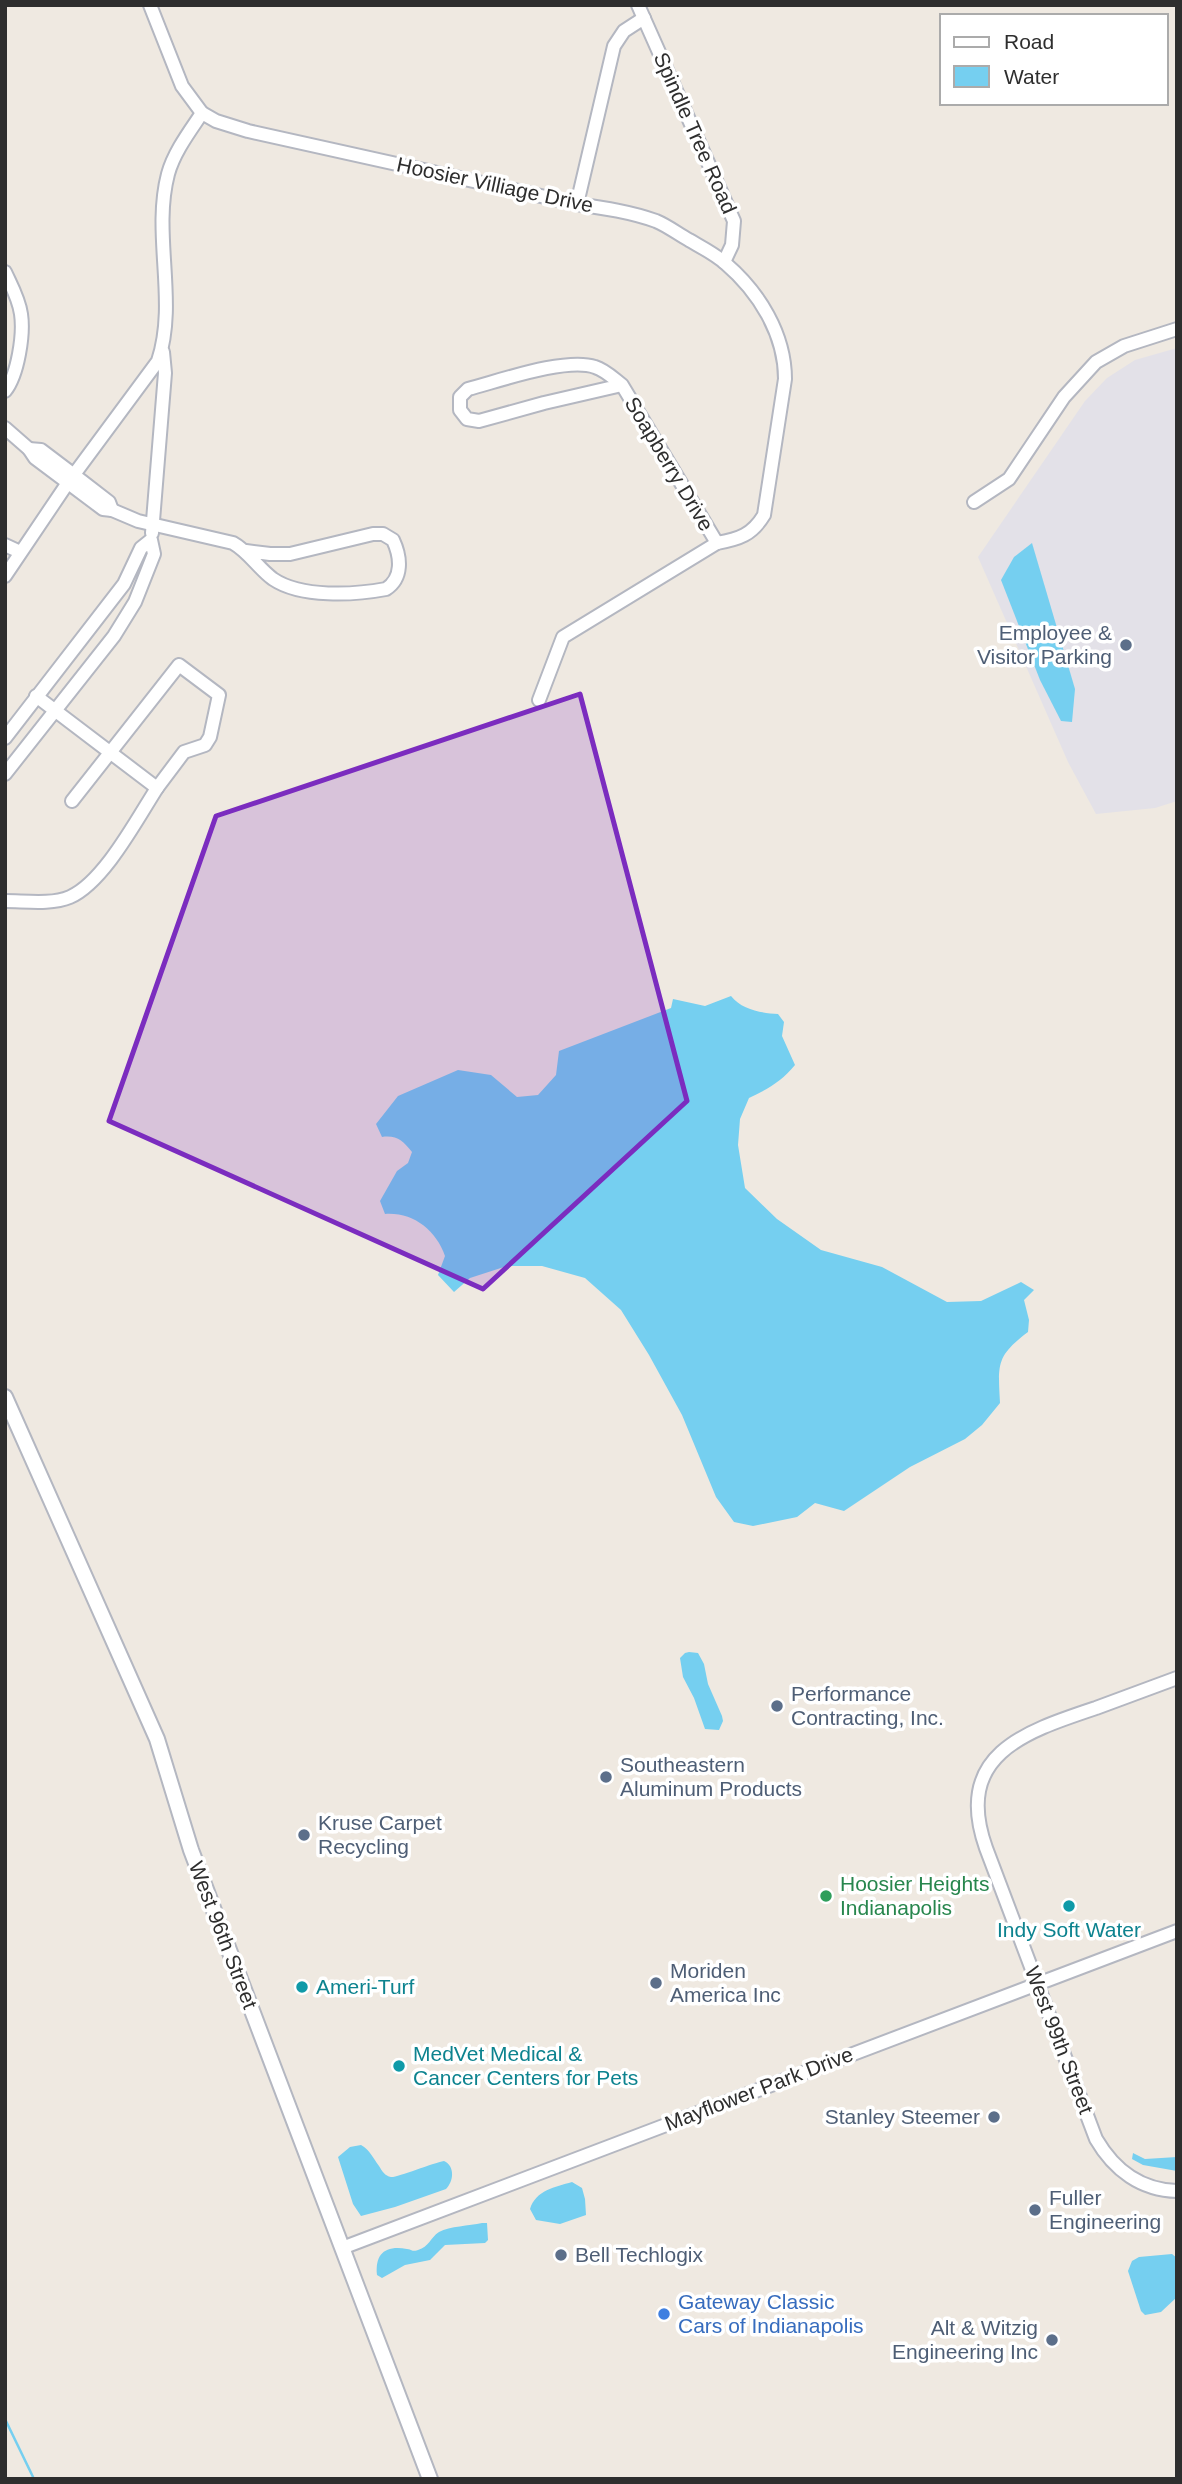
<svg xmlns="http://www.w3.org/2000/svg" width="1182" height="2484" font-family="Arial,sans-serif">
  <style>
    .industrial { fill: #e3e1e8 }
    .water { fill: #75cff0 }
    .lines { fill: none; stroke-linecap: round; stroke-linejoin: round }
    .stream { stroke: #75cff0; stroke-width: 2.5 }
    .minor-casing { stroke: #b4b7c1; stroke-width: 16 }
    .tertiary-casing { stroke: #b4b7c1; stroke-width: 18 }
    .minor { stroke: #fff; stroke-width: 12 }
    .tertiary { stroke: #fff; stroke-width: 14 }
    .marked { fill: #7b2cbf; fill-opacity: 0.2; stroke: #7b2cbf; stroke-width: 5; stroke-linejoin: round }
    .service-dot { fill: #5c6f8a; stroke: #fff; stroke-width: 2.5 }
    .leisure-dot { fill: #2e9e5b; stroke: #fff; stroke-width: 2.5 }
    .culture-dot { fill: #0f9aa8; stroke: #fff; stroke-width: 2.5 }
    .shop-dot { fill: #3f7fe0; stroke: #fff; stroke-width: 2.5 }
    .labels { text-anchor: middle; stroke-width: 7; stroke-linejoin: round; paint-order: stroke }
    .street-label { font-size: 21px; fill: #2e2e2e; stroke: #fff }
    .service-label { font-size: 21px; fill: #4e5e75; stroke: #fff; text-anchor: start }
    .leisure-label { font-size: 21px; fill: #27864d; stroke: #fff; text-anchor: start }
    .culture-label { font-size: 21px; fill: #0d838f; stroke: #fff; text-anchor: start }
    .shop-label { font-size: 21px; fill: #366cbe; stroke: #fff; text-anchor: start }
  </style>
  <rect width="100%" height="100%" fill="#efe9e1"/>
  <polygon class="industrial" points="1177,348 1177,801 1155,808 1096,814 1068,762 978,557 1085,401 1107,378 1135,360"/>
  <g class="water">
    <polygon points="1032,543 1075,689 1072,722 1061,721 1040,680 1001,580 1014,557"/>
    <path d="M 731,996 C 742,1010 762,1013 778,1014 L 784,1022 L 782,1036 L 795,1065 C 782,1081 768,1089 749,1098 L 740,1119 L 738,1145 L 745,1188 L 777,1219 L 821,1250 L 882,1267 L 947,1302 L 981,1301 L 1021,1282 L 1034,1290 L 1024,1300 L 1029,1320 L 1028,1332 C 996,1356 998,1364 1000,1403 L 982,1425 L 965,1439 L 910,1467 L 844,1511 L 815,1503 L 797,1517 L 753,1526 L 734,1522 L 716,1497 L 682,1415 L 649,1355 L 621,1310 L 585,1278 L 542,1266 L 507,1266 L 470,1278 L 454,1292 L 438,1275 L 445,1256 C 436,1230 413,1212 385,1214 L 380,1201 L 397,1171 L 408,1163 L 412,1152 C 403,1141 397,1135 382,1137 L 376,1124 L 398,1096 L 458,1070 L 491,1075 L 517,1097 L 538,1095 L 556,1075 L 559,1051 L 671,1008 L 673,999 L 705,1006 Z"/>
    <polygon points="689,1652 698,1653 704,1664 708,1684 722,1716 723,1721 719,1730 705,1729 694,1698 683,1677 680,1658 685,1653"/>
    <path d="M 361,2145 C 370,2150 373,2158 379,2166 C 382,2171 385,2176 391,2177 C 396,2178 433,2163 444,2161 C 455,2166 454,2181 446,2189 L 395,2207 L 361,2216 L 353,2204 L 338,2157 L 350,2147 Z"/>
    <polygon points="1133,2153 1145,2159 1177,2157 1177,2171 1143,2165 1132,2159"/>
    <path d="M 572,2182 L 582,2188 L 585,2199 L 586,2215 L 560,2224 L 536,2220 L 530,2209 C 536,2190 555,2187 572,2182 Z"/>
    <path d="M 482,2223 L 487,2223 L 488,2240 L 485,2243 L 445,2245 L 430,2260 L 405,2265 L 382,2278 L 377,2275 C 375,2254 385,2245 407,2249 C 414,2250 411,2252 418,2250 C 429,2247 430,2238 439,2232 C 450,2226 469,2226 482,2223 Z"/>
    <polygon points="1172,2254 1177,2258 1177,2297 1161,2312 1145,2315 1141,2311 1128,2271 1132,2261 1139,2257"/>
  </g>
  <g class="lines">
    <polyline class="stream" points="5,2419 34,2479"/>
    <g class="minor-casing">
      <g id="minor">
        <polyline points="150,5 182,86 202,113"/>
        <polyline points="638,5 734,221 732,245 724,262"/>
        <polyline points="577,204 614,46 624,31 644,18"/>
        <path d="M 5,272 C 11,285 19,299 21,314 C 24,334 18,375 5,391"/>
        <path d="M 622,385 L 544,403 L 479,421 L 467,419 L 460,410 L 460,397 L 468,389 C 499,381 566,357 595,367 C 605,370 613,378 622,385 L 717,543"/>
        <path d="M 5,428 L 29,449 L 35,458 L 103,509 L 112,510 L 138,521 L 233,543 C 249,552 258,568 273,579 C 301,598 354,595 386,589 C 403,578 401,557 393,540 L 383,534 L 373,534 L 290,554 L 270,554 L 246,551"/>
        <polyline points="29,449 41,450 74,475 109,502 112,510"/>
        <polyline points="974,502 1009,479 1064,397 1096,362 1124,346 1177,329"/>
        <polyline points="152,533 165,373 163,352"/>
        <polyline points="5,545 20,552"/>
        <path d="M 5,576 L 67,484 L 158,361 C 178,301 152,235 168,174 C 174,152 190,131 202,113 L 216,121 L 248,131 L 577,204 C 604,208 631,212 656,221 C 668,226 678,234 689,240 C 701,247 715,254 725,263 C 759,292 785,334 785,379 L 764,515 C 752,535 739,539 717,543 L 563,637 L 539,700"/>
        <polyline points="5,738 124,584 141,548 151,540 154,554 135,602 114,636 5,774"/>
        <polyline points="72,801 179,665 219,695 210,737 205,745 184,752 157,788"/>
        <path d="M 5,901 C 25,901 51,905 70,897 C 104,882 137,819 157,788 L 36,696"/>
        <path d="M 1177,1678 C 1150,1688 1123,1698 1096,1708 C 1024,1732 953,1755 986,1848 L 1096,2139 C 1114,2170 1141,2190 1177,2191"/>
        <polyline points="342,2248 1177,1931"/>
      </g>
    </g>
    <g class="tertiary-casing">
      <polyline id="tertiary" points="5,1397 157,1739 191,1850 430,2479"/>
    </g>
    <use href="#minor" class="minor"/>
    <use href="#tertiary" class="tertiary"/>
  </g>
  <path class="marked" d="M 580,694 L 687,1101 L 483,1289 L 109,1121 L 216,816 Z"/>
  <g class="service-dot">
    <circle cx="1126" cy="645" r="7"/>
    <circle cx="777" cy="1706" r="7"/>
    <circle cx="606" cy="1777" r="7"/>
    <circle cx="304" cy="1835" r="7"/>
    <circle cx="656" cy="1983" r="7"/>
    <circle cx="994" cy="2117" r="7"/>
    <circle cx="1035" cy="2210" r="7"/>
    <circle cx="561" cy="2255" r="7"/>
    <circle cx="1052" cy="2340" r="7"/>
  </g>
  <circle class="leisure-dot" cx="826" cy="1896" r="7"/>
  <g class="culture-dot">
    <circle cx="1069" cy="1906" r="7"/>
    <circle cx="302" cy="1987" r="7"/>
    <circle cx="399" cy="2066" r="7"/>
  </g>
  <circle class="shop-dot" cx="664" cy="2314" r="7"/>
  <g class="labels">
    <g class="street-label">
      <text transform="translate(695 133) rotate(66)" y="7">Spindle Tree Road</text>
      <text transform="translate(495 185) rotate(12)" y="7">Hoosier Villiage Drive</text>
      <text transform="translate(669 464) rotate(59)" y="7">Soapberry Drive</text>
      <text transform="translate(223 1935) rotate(69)" y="7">West 96th Street</text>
      <text transform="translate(1059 2040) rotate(69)" y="7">West 99th Street</text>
      <text transform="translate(759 2089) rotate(-21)" y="7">Mayflower Park Drive</text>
    </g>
    <g class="service-label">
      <text x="1112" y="640" text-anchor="end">Employee &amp;<tspan x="1112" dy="24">Visitor Parking</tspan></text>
      <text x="791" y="1701">Performance<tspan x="791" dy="24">Contracting, Inc.</tspan></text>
      <text x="620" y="1772">Southeastern<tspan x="620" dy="24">Aluminum Products</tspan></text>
      <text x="318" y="1830">Kruse Carpet<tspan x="318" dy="24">Recycling</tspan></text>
      <text x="670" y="1978">Moriden<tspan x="670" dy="24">America Inc</tspan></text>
      <text x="980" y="2124" text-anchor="end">Stanley Steemer</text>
      <text x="1049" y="2205">Fuller<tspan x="1049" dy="24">Engineering</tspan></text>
      <text x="575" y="2262">Bell Techlogix</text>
      <text x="1038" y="2335" text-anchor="end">Alt &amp; Witzig<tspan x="1038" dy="24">Engineering Inc</tspan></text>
    </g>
    <g class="leisure-label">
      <text x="840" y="1891">Hoosier Heights<tspan x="840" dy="24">Indianapolis</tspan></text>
    </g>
    <g class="culture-label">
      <text x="1069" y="1937" text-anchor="middle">Indy Soft Water</text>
      <text x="316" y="1994">Ameri-Turf</text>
      <text x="413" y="2061">MedVet Medical &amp;<tspan x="413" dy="24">Cancer Centers for Pets</tspan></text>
    </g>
    <g class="shop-label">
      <text x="678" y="2309">Gateway Classic<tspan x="678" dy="24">Cars of Indianapolis</tspan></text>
    </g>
  </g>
  <rect width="1182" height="2484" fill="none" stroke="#2e2e2e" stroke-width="14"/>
  <rect x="940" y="14" width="228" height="91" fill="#ffffff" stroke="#ababab" stroke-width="2"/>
  <rect x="954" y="37" width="35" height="10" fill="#ffffff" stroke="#ababab" stroke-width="2"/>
  <text x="1004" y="49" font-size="21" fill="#2e2e2e">Road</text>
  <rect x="954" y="66" width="35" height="21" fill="#75cff0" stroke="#ababab" stroke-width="2"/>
  <text x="1004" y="84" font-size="21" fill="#2e2e2e">Water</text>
</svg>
